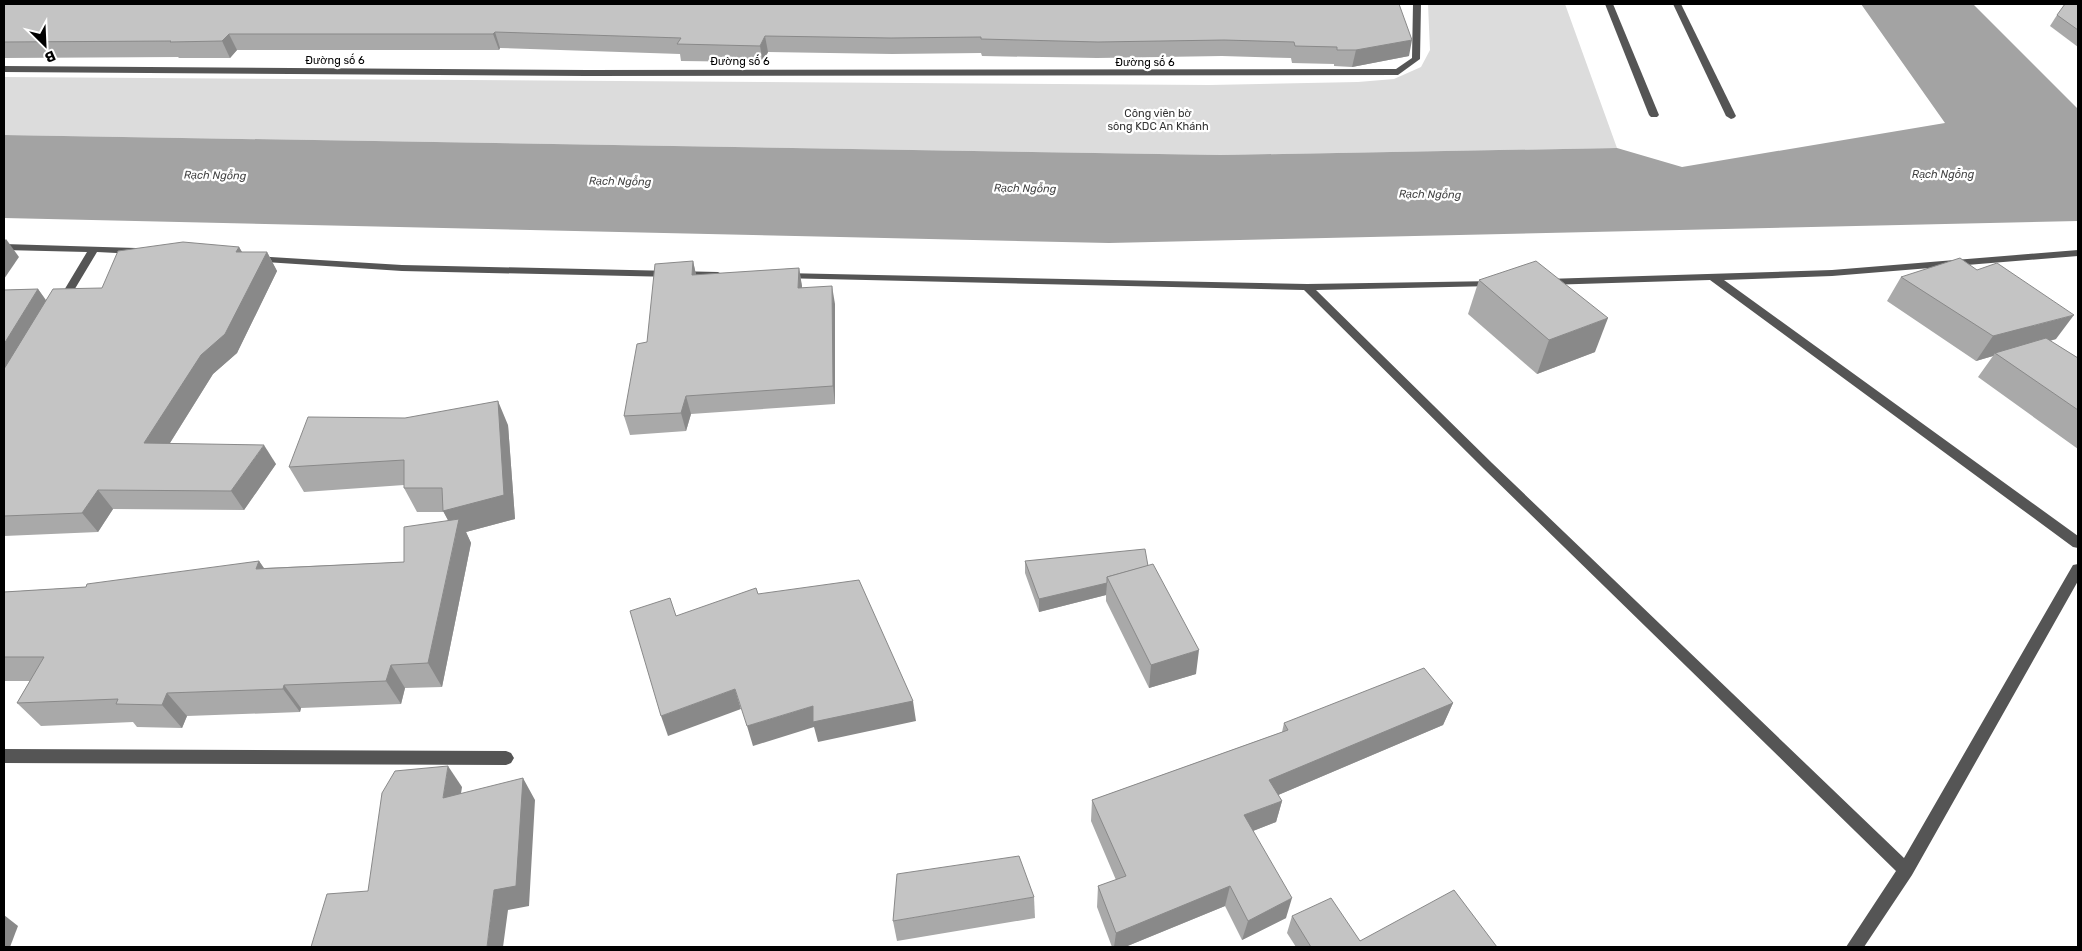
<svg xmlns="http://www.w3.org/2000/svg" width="2082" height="951" font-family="Rubik,sans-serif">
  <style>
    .green { fill: #dcdcdc }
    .water { fill: #a3a3a3 }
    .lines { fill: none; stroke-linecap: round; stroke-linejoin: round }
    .minor { fill: #555; fill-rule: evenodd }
    .wall { fill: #a9a9a9 }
    .shaded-wall { fill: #898989 }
    .building { fill: #c4c4c4; stroke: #898989 }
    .labels { text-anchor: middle; stroke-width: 4.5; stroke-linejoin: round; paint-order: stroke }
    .far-street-label { font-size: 11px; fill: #000; stroke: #fff }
    .far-park-label { font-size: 11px; fill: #333; stroke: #fff }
    .far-water-label { font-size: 11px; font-style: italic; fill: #444; stroke: #fff }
  </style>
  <rect width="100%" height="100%" fill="#fff"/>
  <polygon class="green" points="1428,4 1565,4 1617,148 1221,155 4,135 4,77 1210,85 1358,82 1394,79 1421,67 1430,50"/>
  <polygon class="water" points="1861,4 1973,4 2078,109 2078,221 1109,243 4,218 4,135 1221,155 1617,148 1682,167 1945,123"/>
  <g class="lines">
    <g class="minor">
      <polygon points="1413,4 1421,4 1420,59 1398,75 587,76 4,72 4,66 587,70 1396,69 1412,58"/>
      <polygon points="1605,4 1613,4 1659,115 1657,117 1651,117 1649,115"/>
      <polygon points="1673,4 1681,4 1736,116 1734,118 1731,119 1726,116"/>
      <polygon points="4,244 136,248 141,251 136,254 97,252 67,302 62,305 57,302 87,252 4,250"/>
      <polygon points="2078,250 2078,256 1832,276 1724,280 2078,536 2078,548 2073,547 1710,280 1546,285 1541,282 1546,279 1832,270"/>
      <polygon points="254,256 402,265 718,272 723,275 718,278 402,271 250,261 249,259 250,257"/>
      <polygon points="783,273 1307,284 1497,281 1498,283 1497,285 1493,286 1316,290 1492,463 1904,858 2073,565 2078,564 2078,581 1912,875 1864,947 1846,947 1896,871 1484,469 1304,290 779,278 778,276 779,274"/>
      <polygon points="4,749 506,751 511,753 514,758 511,763 506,765 4,763"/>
    </g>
  </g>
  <g class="wall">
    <polygon points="4,4 1399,4 1409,56 1352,67 1334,66 1334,64 1292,63 1291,58 1222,56 1097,58 982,56 981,53 892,54 768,52 763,62 681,61 680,54 500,48 499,50 237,50 230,58 179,58 178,57 4,58"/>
    <polygon points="2078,4 2078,47 2050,26 2057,15"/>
    <polygon points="239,247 242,252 267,252 277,271 237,353 213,374 170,443 276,464 244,510 113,509 98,532 4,536 4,290 38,289 46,300 102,288"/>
    <polygon points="693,261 696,275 799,268 802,288 835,304 835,404 691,414 686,431 630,435 624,416 647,342"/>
    <polygon points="1901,277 2056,339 2050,341 2078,358 2078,449 1978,377 1993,356 1976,361 1887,301"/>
    <polygon points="1479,280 1595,352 1537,374 1468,314"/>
    <polygon points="508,425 515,519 466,532 471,543 442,687 405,688 401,704 301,708 300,712 187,716 182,728 137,727 133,722 41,726 17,703 30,681 4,681 4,592 86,587 259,561 264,568 404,562 448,520 444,512 417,512 404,488 404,485 304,492 289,467"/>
    <polygon points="1025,561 1148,566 1196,674 1149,688 1106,601 1106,595 1039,612 1025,573"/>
    <polygon points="1453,703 1443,725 1278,795 1282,801 1276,822 1253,831 1286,918 1242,940 1225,906 1125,947 1112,947 1097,907 1098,886 1116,880 1091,821 1092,800 1282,732 1284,723"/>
    <polygon points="1034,897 1035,918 897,941 893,921"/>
    <polygon points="1292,916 1360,941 1497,947 1296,947 1287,933"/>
  </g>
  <g class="shaded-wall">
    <polygon points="495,32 500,48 499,50 493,34"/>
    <polygon points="229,34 237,50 230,58 222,41"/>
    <polygon points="765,36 768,52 763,62 760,46"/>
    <polygon points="1412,40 1409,56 1352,67 1356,50"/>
    <polygon points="6,239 19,257 4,279 4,241"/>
    <polygon points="239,247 250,266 236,252"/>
    <polygon points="267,252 277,271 237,353 213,374 158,462 144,443"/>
    <polygon points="693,261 697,279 692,275"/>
    <polygon points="799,268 802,286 801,306 798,288"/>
    <polygon points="832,286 835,304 835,404 833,386"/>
    <polygon points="38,289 51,308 4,388 4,344"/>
    <polygon points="2074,315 2056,339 1997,355 1995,353 1993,356 1976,361 1993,336"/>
    <polygon points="1608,318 1595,352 1537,374 1549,340"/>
    <polygon points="686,396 691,414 686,431 681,413"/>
    <polygon points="498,401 508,425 515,519 466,532 471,543 442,687 428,663 456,535 443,511"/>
    <polygon points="264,445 276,464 244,510 231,491"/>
    <polygon points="98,490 113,509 98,532 82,513"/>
    <polygon points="259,561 275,585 256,569"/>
    <polygon points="1107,583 1106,595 1039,612 1039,599"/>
    <polygon points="1199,650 1196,674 1149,688 1151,665"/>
    <polygon points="391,665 405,688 401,704 386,681"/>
    <polygon points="284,685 301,708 300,712 283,689"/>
    <polygon points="735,689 741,709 668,736 661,716"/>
    <polygon points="167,693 187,716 182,728 162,705"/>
    <polygon points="913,701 916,721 818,742 814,727 753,746 747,726 813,706"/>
    <polygon points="1453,703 1443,725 1264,801 1269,780"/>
    <polygon points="448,766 462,787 457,819 443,798"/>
    <polygon points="523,778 535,800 529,906 508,910 503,947 487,947 494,890"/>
    <polygon points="1282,801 1276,822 1240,836 1244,815"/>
    <polygon points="1230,886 1225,906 1125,947 1114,947 1116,933"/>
    <polygon points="1292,898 1286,918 1242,940 1248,921"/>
    <polygon points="4,915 18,926 10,947 4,947"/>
  </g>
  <g class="building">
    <polygon points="4,4 1399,4 1412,40 1356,50 1337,50 1337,47 1295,46 1294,42 1224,40 1098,42 981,39 981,37 891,38 765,36 760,46 677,44 681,38 495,32 493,34 229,34 222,41 170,42 171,41 4,42"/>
    <polygon points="2065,4 2078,4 2078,30 2057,15"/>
    <polygon points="183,242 239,247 236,252 267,252 225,334 201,355 144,443 264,445 231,491 98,490 82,513 4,516 4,369 53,289 102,288 118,251"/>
    <polygon points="1960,258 1977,270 1997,263 2074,315 1993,336 1901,277"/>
    <polygon points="693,261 692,275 799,268 798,288 832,286 833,386 686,396 681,413 624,416 637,344 647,342 655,264"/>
    <polygon points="1536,261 1608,318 1549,340 1479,280"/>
    <polygon points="38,289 4,344 4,290"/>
    <polygon points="2046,338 2078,358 2078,410 1995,353"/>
    <polygon points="498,401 504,495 443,511 442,488 404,488 404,460 289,467 308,417 405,418"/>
    <polygon points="459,519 428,663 391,665 386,681 284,685 283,689 167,693 162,705 116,704 118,699 17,703 44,657 4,657 4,592 86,587 87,584 259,561 256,569 404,562 404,527"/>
    <polygon points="1145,549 1148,566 1107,577 1107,583 1039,599 1025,561"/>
    <polygon points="1153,564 1199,650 1151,665 1107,577"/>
    <polygon points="859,580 913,701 813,722 813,706 747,726 735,689 661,716 630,611 670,598 676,616 756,588 758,594"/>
    <polygon points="1424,668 1453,703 1269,780 1282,801 1244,815 1292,898 1248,921 1230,886 1116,933 1098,886 1126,876 1092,800 1288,730 1284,723"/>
    <polygon points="448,766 443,798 523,778 516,886 494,890 487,947 311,947 327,894 368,891 382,793 395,771"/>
    <polygon points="1019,856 1034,897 893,921 897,874"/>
    <polygon points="1454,890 1497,947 1311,947 1292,916 1331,898 1360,941"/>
  </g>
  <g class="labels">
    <g class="far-street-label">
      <text x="335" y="64">Đường số 6</text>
      <text x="740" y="65">Đường số 6</text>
      <text x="1145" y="66">Đường số 6</text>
    </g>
    <g class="far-park-label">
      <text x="1158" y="117">Công viên bờ<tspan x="1158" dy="13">sông KDC An Khánh</tspan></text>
    </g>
    <g class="far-water-label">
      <text x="1943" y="178">Rạch Ngỗng</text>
      <text transform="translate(215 175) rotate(1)" y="4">Rạch Ngỗng</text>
      <text transform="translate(620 181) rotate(1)" y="4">Rạch Ngỗng</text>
      <text transform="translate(1025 188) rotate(1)" y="4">Rạch Ngỗng</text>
      <text transform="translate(1430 194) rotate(1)" y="4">Rạch Ngỗng</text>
    </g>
  </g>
  <rect width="2082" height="951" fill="none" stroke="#000000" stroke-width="10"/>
  <g transform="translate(45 45) rotate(156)" stroke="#ffffff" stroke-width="4" paint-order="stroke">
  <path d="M0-4L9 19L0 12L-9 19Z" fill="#000000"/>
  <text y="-8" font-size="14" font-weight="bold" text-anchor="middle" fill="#000000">B</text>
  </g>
</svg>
